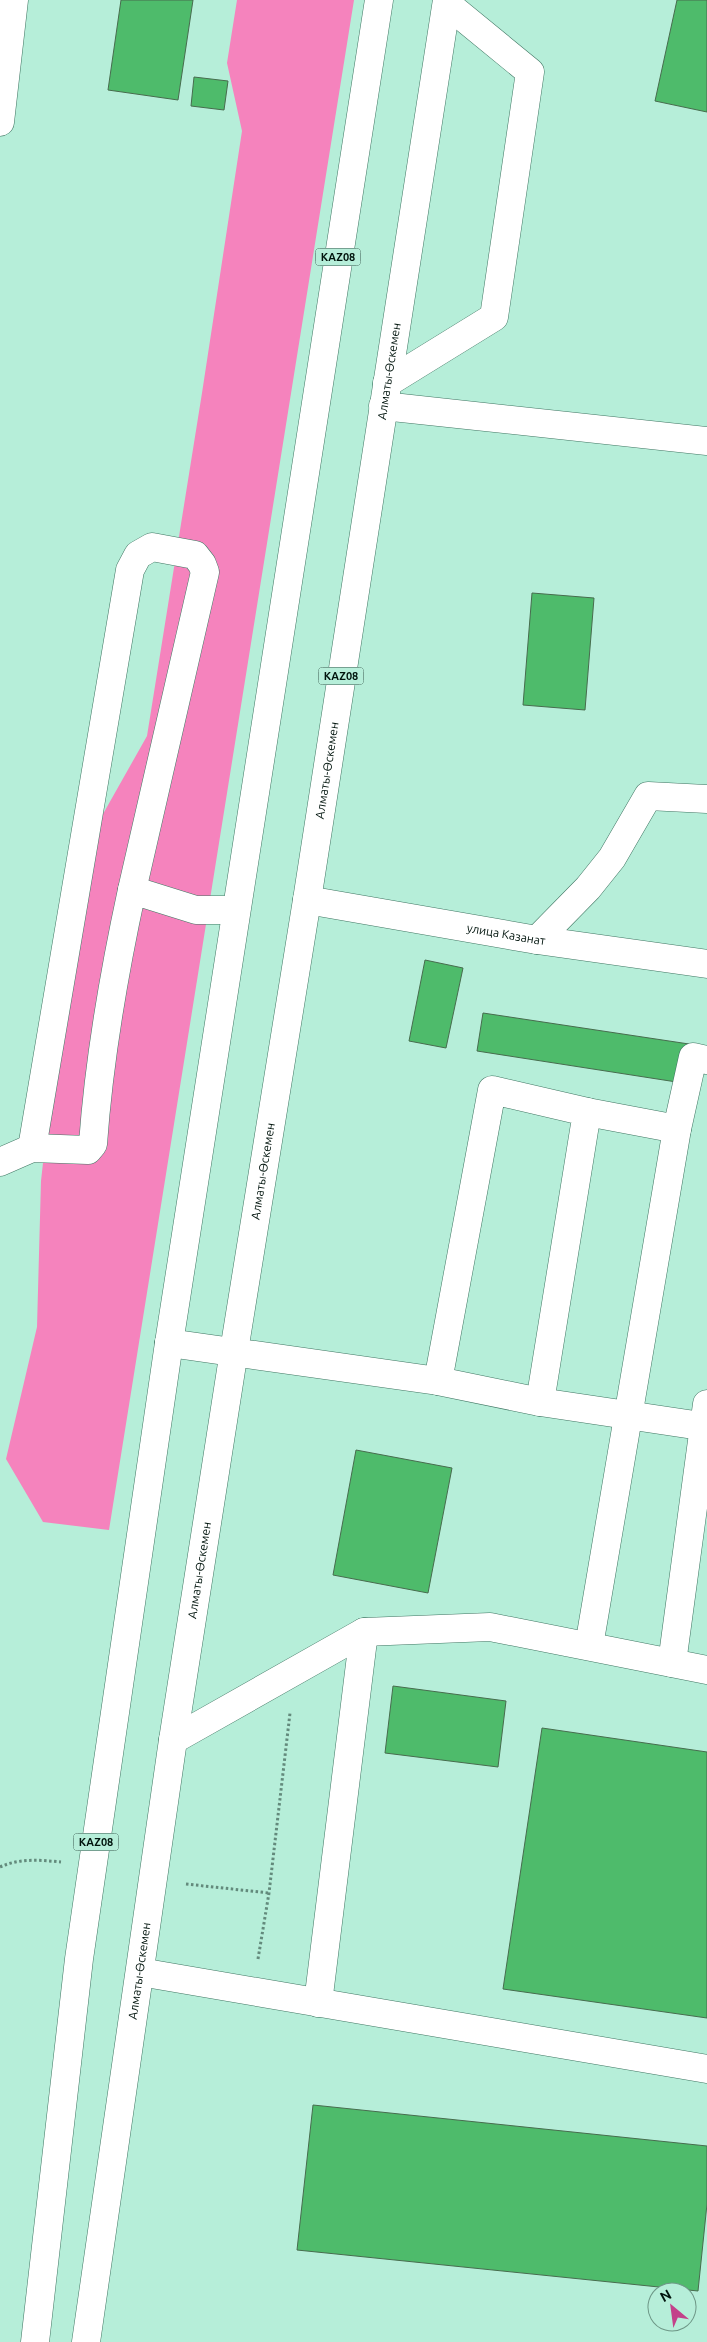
<svg xmlns="http://www.w3.org/2000/svg" width="707" height="2342" font-family="Ubuntu,sans-serif">
  <style>
    .forest { fill: #f583bd }
    .building { fill: #4ebb6b; stroke: #476c4e }
    .lines { fill: none; stroke-linecap: round; stroke-linejoin: round }
    .minor-casing { stroke: #407663; stroke-width: 29 }
    .major-casing { stroke: #407663; stroke-width: 29 }
    .highway-casing { stroke: #407663; stroke-width: 29 }
    .path { stroke: #638a7c; stroke-width: 3; stroke-dasharray: 2.5 2.5; stroke-linecap: butt }
    .minor { stroke: #fff; stroke-width: 28 }
    .major { stroke: #fff; stroke-width: 28 }
    .highway { stroke: #fff; stroke-width: 28 }
    .labels { text-anchor: middle; stroke-width: 5; stroke-linejoin: round; paint-order: stroke }
    .shield { fill: #b6eed9; stroke: #37554a; stroke-width: 1 }
    .shield-label { font-size: 11px; font-weight: bold; fill: #01140d }
    .street-label { font-size: 12px; fill: #01140d; stroke: #b6eed9 }
  </style>
  <rect width="100%" height="100%" fill="#b6eed9"/>
  <polygon class="forest" points="237,0 354,0 109,1530 43,1522 6,1459 37,1327 41,1181 58,1027 103,814 147,736 202,393 242,131 227,63"/>
  <g class="building">
    <polygon points="121,0 193,0 178,100 108,90"/>
    <polygon points="677,0 707,0 707,112 655,101"/>
    <polygon points="194,77 228,81 224,110 191,106"/>
    <polygon points="532,593 594,598 585,710 523,705"/>
    <polygon points="425,960 463,968 446,1048 409,1041"/>
    <polygon points="483,1013 689,1044 683,1083 477,1051"/>
    <polygon points="356,1450 452,1468 428,1593 333,1575"/>
    <polygon points="393,1686 506,1701 498,1767 385,1753"/>
    <polygon points="542,1728 707,1752 707,2018 503,1989"/>
    <polygon points="313,2105 707,2146 707,2204 698,2291 297,2250"/>
  </g>
  <g class="lines">
    <g class="minor-casing">
      <g id="minor">
        <polyline points="0,122 14,0"/>
        <polyline points="387,383 494,317 530,72 447,4"/>
        <polyline points="383,406 707,441"/>
        <path id="s1" d="M 307,900 L 537,940 L 707,964"/>
        <polyline points="537,940 588,888 612,858 648,796 707,799"/>
        <polyline points="587,1112 677,1129"/>
        <polyline points="32,1148 130,570 138,555 152,547 195,555 202,564 205,572 132,890"/>
        <path d="M 0,1162 L 32,1148 L 88,1150 L 93,1144 C 99,1059 114,973 132,890 L 196,910 L 235,910"/>
        <polyline points="169,1343 438,1381 540,1402 707,1427"/>
        <polyline points="438,1381 492,1090 587,1112 540,1402"/>
        <polyline points="589,1646 677,1129 693,1057 707,1060"/>
        <polyline points="672,1663 707,1404"/>
        <polyline points="173,1740 364,1632 490,1627 707,1670"/>
        <polyline points="140,1972 707,2069"/>
        <polyline points="318,2003 364,1632"/>
      </g>
    </g>
    <g class="major-casing">
      <g id="major">
        <polyline points="35,2342 79,1959 169,1343"/>
        <path id="s2" d="M 86,2342 L 173,1740 L 234,1351"/>
      </g>
    </g>
    <g class="highway-casing">
      <g id="highway">
        <polyline points="169,1343 379,0"/>
        <path id="s3" d="M 234,1351 L 307,900 L 447,0"/>
      </g>
    </g>
    <g class="path">
      <path d="M 0,1867 C 20,1858 40,1860 61,1862"/>
      <polyline points="186,1884 269,1893"/>
      <polyline points="258,1959 269,1893 290,1713"/>
    </g>
    <use href="#minor" class="minor"/>
    <use href="#major" class="major"/>
    <use href="#highway" class="highway"/>
  </g>
  <g class="labels">
    <g class="shield">
      <rect x="315.5" y="248.5" width="45" height="17" rx="4"/>
      <rect x="318.5" y="667.5" width="45" height="17" rx="4"/>
      <rect x="73.5" y="1833.5" width="45" height="17" rx="4"/>
    </g>
    <g class="shield-label">
      <text x="338" y="261">KAZ08</text>
      <text x="341" y="680">KAZ08</text>
      <text x="96" y="1846">KAZ08</text>
    </g>
    <g class="street-label">
      <text dy="4" stroke="none"><textPath href="#s3" startOffset="992">Алматы-Өскемен</textPath></text>
      <text dy="4" stroke="none"><textPath href="#s3" startOffset="588">Алматы-Өскемен</textPath></text>
      <text dy="4" stroke="none"><textPath href="#s1" startOffset="202">улица Казанат</textPath></text>
      <text dy="4" stroke="none"><textPath href="#s3" startOffset="182">Алматы-Өскемен</textPath></text>
      <text dy="4" stroke="none"><textPath href="#s2" startOffset="780">Алматы-Өскемен</textPath></text>
      <text dy="4" stroke="none"><textPath href="#s2" startOffset="375">Алматы-Өскемен</textPath></text>
    </g>
  </g>
  <g transform="translate(672 2307) rotate(331)"><circle r="24" fill="#b6eed9" stroke="#6e9787"/>
  <path d="M0-4L9 19L0 12L-9 19Z" fill="#c3418a"/>
  <text y="-8" font-size="14" font-weight="bold" text-anchor="middle" fill="#01140d">N</text>
  </g>
</svg>
